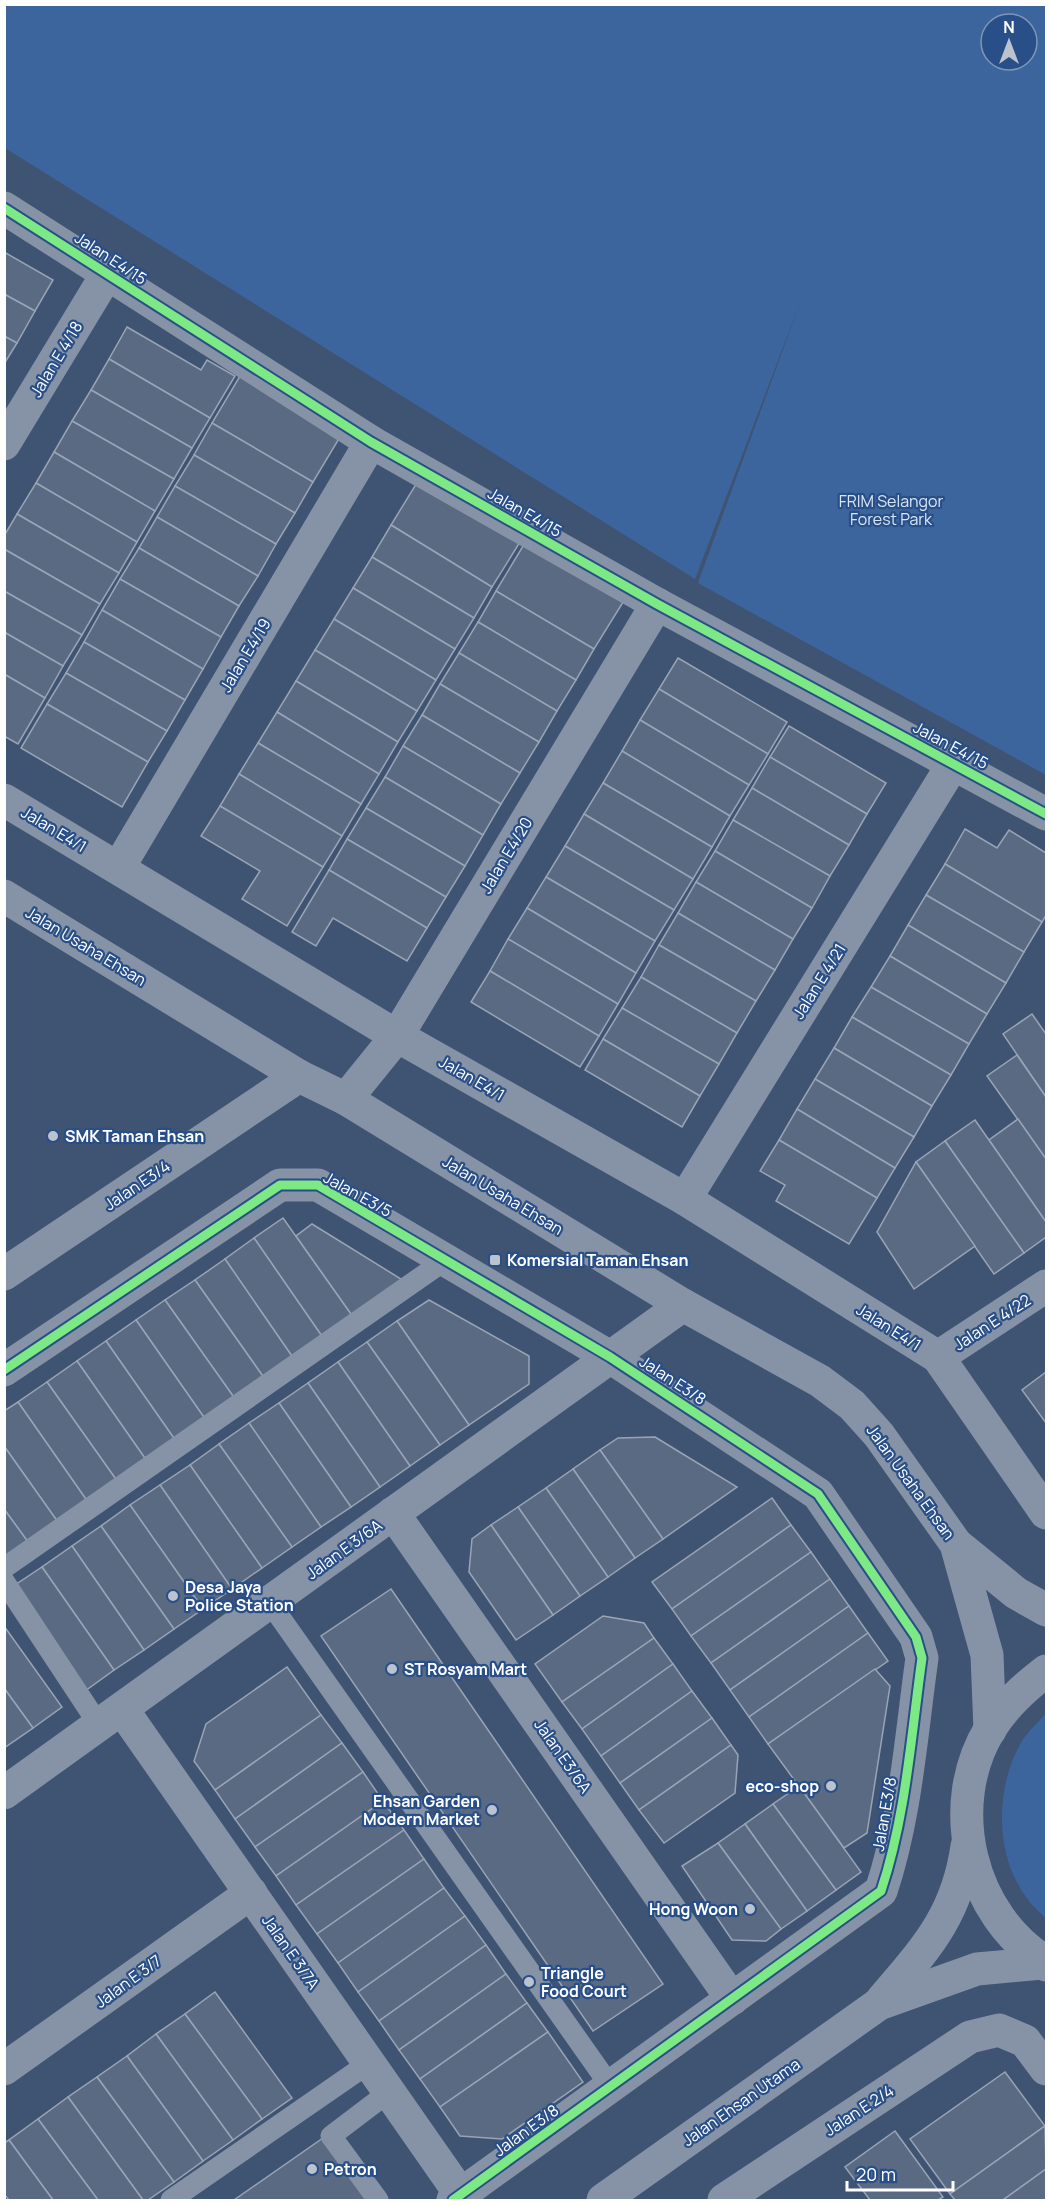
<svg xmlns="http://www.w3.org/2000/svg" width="1051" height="2205" font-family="Manrope,sans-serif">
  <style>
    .green { fill: #3d659d; fill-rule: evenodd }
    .building { fill: #5a6a82; stroke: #99a4b6; stroke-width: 1.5 }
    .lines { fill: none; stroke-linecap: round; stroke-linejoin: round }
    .service { stroke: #8693a7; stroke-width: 21 }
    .minor { stroke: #8693a7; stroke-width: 33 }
    .tertiary { stroke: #8693a7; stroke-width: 33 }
    .cycleway-casing { stroke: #294f88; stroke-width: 13 }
    .cycleway { stroke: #7ce984; stroke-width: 9 }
    .poi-dot { fill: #bcc3ce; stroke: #294f88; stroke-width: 2 }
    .labels { text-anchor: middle; stroke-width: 4.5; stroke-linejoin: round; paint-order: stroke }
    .street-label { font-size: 16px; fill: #fff; stroke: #294f88 }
    .park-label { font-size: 16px; fill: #d9e5f7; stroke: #294f88 }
    .poi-label { font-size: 16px; font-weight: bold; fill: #fff; stroke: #294f88; text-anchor: start }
  </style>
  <rect width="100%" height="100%" fill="#3f5372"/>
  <g class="green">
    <path d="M 4,5 L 1046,5 L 1046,775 L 698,583 L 801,300 L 695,579 L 5,148 ZM 991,24 L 1027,24 L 1027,60 L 991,60 Z"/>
    <path d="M 1046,1713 L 1046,1918 C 995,1878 990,1795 1022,1741 C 1028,1731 1039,1722 1046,1713 Z"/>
  </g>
  <g class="building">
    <polygon points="4,252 53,280 35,311 4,294"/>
    <polygon points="4,294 35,311 17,343 4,336"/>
    <polygon points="127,327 201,370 207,360 235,376 210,418 109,359"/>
    <polygon points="4,336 17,343 4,364"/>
    <polygon points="109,359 210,418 192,448 91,390"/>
    <polygon points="246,366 343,432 313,482 212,423"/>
    <polygon points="91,390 192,448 174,479 72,421"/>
    <polygon points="72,421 174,479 155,511 54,452"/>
    <polygon points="212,423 313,482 295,513 194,455"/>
    <polygon points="54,452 155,511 137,542 36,483"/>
    <polygon points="194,455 295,513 276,544 175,486"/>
    <polygon points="418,481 520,542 492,587 391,525"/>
    <polygon points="36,483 137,542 119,573 17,514"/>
    <polygon points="175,486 276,544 258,576 157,517"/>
    <polygon points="17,514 119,573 100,604 4,549 4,536"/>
    <polygon points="157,517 258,576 239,606 139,548"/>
    <polygon points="391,525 492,587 474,618 372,557"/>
    <polygon points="526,541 625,599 594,649 496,591"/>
    <polygon points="139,548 239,606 221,637 120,579"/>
    <polygon points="4,549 100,604 82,635 4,591"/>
    <polygon points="372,557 474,618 455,649 353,588"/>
    <polygon points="120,579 221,637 203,669 102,610"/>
    <polygon points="353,588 455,649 436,680 334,619"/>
    <polygon points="4,591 82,635 63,666 4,632"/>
    <polygon points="496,591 594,649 576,680 478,622"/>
    <polygon points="102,610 203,669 185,700 84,642"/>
    <polygon points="334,619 436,680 417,711 315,650"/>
    <polygon points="478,622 576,680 557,711 459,653"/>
    <polygon points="4,632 63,666 45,698 4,674"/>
    <polygon points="84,642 185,700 167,731 66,673"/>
    <polygon points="315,650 417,711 398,742 296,681"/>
    <polygon points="459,653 557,711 539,742 440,684"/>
    <polygon points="678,658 787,722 768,754 659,689"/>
    <polygon points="66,673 167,731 148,762 47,704"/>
    <polygon points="4,674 45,698 18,744 4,736"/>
    <polygon points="296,681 398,742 379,774 277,712"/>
    <polygon points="440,684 539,742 520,773 422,715"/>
    <polygon points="659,689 768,754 749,785 640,720"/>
    <polygon points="47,704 148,762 122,807 21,748"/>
    <polygon points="277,712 379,774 361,804 258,743"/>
    <polygon points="422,715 520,773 501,804 403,746"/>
    <polygon points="640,720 749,785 730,816 622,751"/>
    <polygon points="789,726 886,783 867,814 770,757"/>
    <polygon points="258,743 361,804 342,836 239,774"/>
    <polygon points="403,746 501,804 483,835 385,777"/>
    <polygon points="622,751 730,816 712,847 603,783"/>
    <polygon points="770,757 867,814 849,845 752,788"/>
    <polygon points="239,774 342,836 323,867 220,806"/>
    <polygon points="385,777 483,835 465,866 366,808"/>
    <polygon points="603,783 712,847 693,879 584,814"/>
    <polygon points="752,788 849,845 830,876 733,820"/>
    <polygon points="220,806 323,867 287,926 242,899 260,871 201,836"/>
    <polygon points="366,808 465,866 446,897 347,839"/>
    <polygon points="584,814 693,879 674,910 565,846"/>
    <polygon points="733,820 830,876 812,908 715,851"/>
    <polygon points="965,829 997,848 1009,830 1046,853 1046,915 1042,922 945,864"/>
    <polygon points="347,839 446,897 427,928 329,870"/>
    <polygon points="565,846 674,910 655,941 546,877"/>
    <polygon points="715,851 812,908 793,939 696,882"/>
    <polygon points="945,864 1042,922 1024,952 926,895"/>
    <polygon points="329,870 427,928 407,961 333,918 316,946 292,932"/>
    <polygon points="546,877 655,941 636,973 527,908"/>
    <polygon points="696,882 793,939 775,970 678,913"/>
    <polygon points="926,895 1024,952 1006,983 908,925"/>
    <polygon points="527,908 636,973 618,1004 508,939"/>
    <polygon points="678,913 775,970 756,1001 659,945"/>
    <polygon points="908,925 1006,983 987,1014 890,956"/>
    <polygon points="508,939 618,1004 599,1036 490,971"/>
    <polygon points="659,945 756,1001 737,1033 641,977"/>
    <polygon points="890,956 987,1014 969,1044 871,987"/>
    <polygon points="490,971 599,1036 580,1067 471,1002"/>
    <polygon points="641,977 737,1033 719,1064 622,1008"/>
    <polygon points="871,987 969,1044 951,1075 852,1017"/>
    <polygon points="622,1008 719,1064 700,1096 603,1039"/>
    <polygon points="1032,1014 1046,1034 1046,1097 1003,1034"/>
    <polygon points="852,1017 951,1075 932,1106 834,1048"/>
    <polygon points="603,1039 700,1096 682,1127 585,1070"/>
    <polygon points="834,1048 932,1106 914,1137 815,1079"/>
    <polygon points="1017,1055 1046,1097 1046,1159 987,1076"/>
    <polygon points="815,1079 914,1137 895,1168 797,1109"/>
    <polygon points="797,1109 895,1168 877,1198 779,1140"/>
    <polygon points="1018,1119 1046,1159 1046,1222 989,1140"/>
    <polygon points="975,1120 1046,1222 1046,1237 1024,1253 945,1141"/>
    <polygon points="779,1140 877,1198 849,1244 776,1201 785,1185 760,1171"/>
    <polygon points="945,1141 1024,1253 994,1274 916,1162"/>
    <polygon points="916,1162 975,1246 914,1289 877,1232"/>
    <polygon points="283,1218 356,1321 326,1342 254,1238"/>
    <polygon points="312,1224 409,1284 356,1321 296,1236"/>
    <polygon points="254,1238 326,1342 296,1362 225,1259"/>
    <polygon points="225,1259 296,1362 267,1382 195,1280"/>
    <polygon points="195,1280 267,1382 238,1403 165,1300"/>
    <polygon points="165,1300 238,1403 208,1423 136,1320"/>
    <polygon points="429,1300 529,1356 529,1384 469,1425 397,1321"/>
    <polygon points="136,1320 208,1423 178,1444 106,1341"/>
    <polygon points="397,1321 469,1425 440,1445 367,1342"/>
    <polygon points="106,1341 178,1444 149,1464 77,1361"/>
    <polygon points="367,1342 440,1445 410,1466 338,1362"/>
    <polygon points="77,1361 149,1464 120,1485 47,1382"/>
    <polygon points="338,1362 410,1466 380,1487 308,1383"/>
    <polygon points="1046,1372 1046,1423 1022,1390"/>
    <polygon points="47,1382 120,1485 90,1505 18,1402"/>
    <polygon points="308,1383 380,1487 351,1507 279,1403"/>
    <polygon points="18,1402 90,1505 60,1525 4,1446 4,1411"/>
    <polygon points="279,1403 351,1507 321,1527 249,1423"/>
    <polygon points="249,1423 321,1527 292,1547 219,1444"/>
    <polygon points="655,1437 737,1487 663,1539 600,1450 618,1438"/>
    <polygon points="219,1444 292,1547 262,1568 190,1465"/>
    <polygon points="4,1446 60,1525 31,1546 4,1509"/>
    <polygon points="600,1450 663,1539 635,1558 573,1469"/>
    <polygon points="190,1465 262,1568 232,1589 160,1485"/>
    <polygon points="573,1469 635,1558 608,1577 546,1488"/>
    <polygon points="160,1485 232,1589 203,1609 130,1505"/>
    <polygon points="546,1488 608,1577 580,1596 518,1507"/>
    <polygon points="772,1498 791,1525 672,1609 652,1582"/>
    <polygon points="130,1505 203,1609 174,1629 101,1526"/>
    <polygon points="518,1507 580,1596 553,1615 491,1525"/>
    <polygon points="4,1509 31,1546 4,1564"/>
    <polygon points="491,1525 553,1615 516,1640 469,1572 472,1539"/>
    <polygon points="791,1525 811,1552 691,1636 672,1609"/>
    <polygon points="101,1526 174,1629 144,1650 72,1546"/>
    <polygon points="72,1546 144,1650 114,1670 42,1567"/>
    <polygon points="811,1552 830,1579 711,1663 691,1636"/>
    <polygon points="42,1567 114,1670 85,1691 12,1587"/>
    <polygon points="830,1579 849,1606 730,1690 711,1663"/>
    <polygon points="391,1589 663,1984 593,2031 321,1636"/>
    <polygon points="849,1606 868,1633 749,1717 730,1690"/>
    <polygon points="603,1616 644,1623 654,1638 562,1702 535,1664"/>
    <polygon points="4,1626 62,1707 33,1728 4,1688"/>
    <polygon points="868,1633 888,1661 768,1744 749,1717"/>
    <polygon points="654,1638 673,1664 582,1729 562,1702"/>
    <polygon points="673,1664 692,1691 601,1756 582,1729"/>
    <polygon points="287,1667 321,1715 215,1790 194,1761 206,1724"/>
    <polygon points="875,1669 890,1686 867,1833 844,1848 768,1744"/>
    <polygon points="4,1688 33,1728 4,1748"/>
    <polygon points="692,1691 712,1718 620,1783 601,1756"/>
    <polygon points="321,1715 342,1743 235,1819 215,1790"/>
    <polygon points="712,1718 731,1745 639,1810 620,1783"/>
    <polygon points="342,1743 363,1772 255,1847 235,1819"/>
    <polygon points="731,1745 738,1755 735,1793 664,1843 639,1810"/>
    <polygon points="363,1772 383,1801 276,1876 255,1847"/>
    <polygon points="799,1786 861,1872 836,1890 773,1804"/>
    <polygon points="383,1801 404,1830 296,1905 276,1876"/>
    <polygon points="773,1804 836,1890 807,1911 745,1824"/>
    <polygon points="745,1824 807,1911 781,1929 718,1843"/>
    <polygon points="404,1830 424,1859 317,1934 296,1905"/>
    <polygon points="718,1843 781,1929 766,1941 732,1940 682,1866"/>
    <polygon points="424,1859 444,1888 338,1963 317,1934"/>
    <polygon points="444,1888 465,1916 358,1992 338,1963"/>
    <polygon points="465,1916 486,1945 379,2021 358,1992"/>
    <polygon points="486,1945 506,1974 399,2050 379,2021"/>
    <polygon points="506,1974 527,2003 420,2079 399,2050"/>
    <polygon points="215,1992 292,2098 262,2119 185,2014"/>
    <polygon points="527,2003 548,2032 440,2107 420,2079"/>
    <polygon points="185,2014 262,2119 233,2140 156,2034"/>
    <polygon points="548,2032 583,2082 502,2139 460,2136 440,2107"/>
    <polygon points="156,2034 233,2140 203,2161 127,2056"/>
    <polygon points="127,2056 203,2161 174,2182 97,2077"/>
    <polygon points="1005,2072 1045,2126 950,2194 910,2139"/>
    <polygon points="97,2077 174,2182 148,2200 143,2200 68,2097"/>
    <polygon points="68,2097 143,2200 98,2200 38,2119"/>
    <polygon points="38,2119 98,2200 53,2200 9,2140"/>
    <polygon points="1045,2126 1046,2169 1003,2200 955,2200 950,2194"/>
    <polygon points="895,2131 943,2197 938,2200 870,2200 845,2167"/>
    <polygon points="323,2138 368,2200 234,2200"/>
    <polygon points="9,2140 53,2200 9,2200 4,2194 4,2143"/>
    <polygon points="1046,2169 1046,2200 1003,2200"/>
  </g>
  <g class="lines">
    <g class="service">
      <polyline points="4,1568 444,1261"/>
      <polyline points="4,1581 99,1725"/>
      <polyline points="270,1603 611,2087"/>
      <polyline points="171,2200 369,2063"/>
      <polyline points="378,2200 331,2136 389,2092"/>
    </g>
    <g class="minor">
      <polyline points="4,208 371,442 657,604 1046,814"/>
      <polyline points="4,444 107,274"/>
      <polyline points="4,800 397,1036 685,1199 938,1357 1046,1513"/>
      <polyline points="119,867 371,442"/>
      <polyline points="346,1099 397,1036 657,604"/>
      <polyline points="685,1199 953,764"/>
      <polyline points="4,1274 299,1076"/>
      <polyline points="938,1357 1046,1286"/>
      <path d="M 4,1370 L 280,1185 L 318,1185 L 610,1357 L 818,1494 L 916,1637 L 922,1658 C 911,1736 906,1816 881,1891 L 453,2200"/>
      <polyline points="393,1513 732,1999"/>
      <polyline points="122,1709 461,2195"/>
      <polyline points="4,1793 683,1305"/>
      <polyline points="4,2069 251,1893"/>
      <polyline points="724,2200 970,2037 999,2030 1025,2041 1046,2069"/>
    </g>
    <g class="tertiary">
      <polyline points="4,896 299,1076 346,1099 683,1305 820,1381 852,1405 879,1435 956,1544 987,1655 990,1730"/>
      <polyline points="956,1544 1016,1593 1046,1610"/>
      <path d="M 1046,1671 C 1024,1688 1005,1705 990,1729 C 943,1806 970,1916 1046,1962"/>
      <path d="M 882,2000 C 926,1948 957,1916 967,1846"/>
      <polyline points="603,2200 879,2004 977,1969 1042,1963 1046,1965"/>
    </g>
    <g class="cycleway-casing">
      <g id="cycleway">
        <polyline points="4,208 371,442 657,604 1046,814"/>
        <path d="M 4,1370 L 280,1185 L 318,1185 L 610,1357 L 818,1494 L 916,1637 L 922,1658 C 911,1736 906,1816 881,1891 L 453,2200"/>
      </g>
    </g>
    <use href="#cycleway" class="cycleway"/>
  </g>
  <g class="poi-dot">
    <circle cx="53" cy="1136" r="6"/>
    <rect x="489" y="1254" width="12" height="12" rx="3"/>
    <circle cx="173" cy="1596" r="6"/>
    <circle cx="392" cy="1669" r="6"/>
    <circle cx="831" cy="1786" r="6"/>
    <circle cx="492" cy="1810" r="6"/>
    <circle cx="750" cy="1909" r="6"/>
    <circle cx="529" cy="1982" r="6"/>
    <circle cx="312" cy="2169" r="6"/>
  </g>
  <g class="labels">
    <g class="street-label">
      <text transform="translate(111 258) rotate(33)" y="6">Jalan E4/15</text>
      <text transform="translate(56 359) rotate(-59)" y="6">Jalan E 4/18</text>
      <text transform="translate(525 512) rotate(30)" y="6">Jalan E4/15</text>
      <text transform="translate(245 655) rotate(-59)" y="6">Jalan E4/19</text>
      <text transform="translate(951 745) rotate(28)" y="6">Jalan E4/15</text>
      <text transform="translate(54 829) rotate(31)" y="6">Jalan E4/1</text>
      <text transform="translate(506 855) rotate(-59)" y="6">Jalan E4/20</text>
      <text transform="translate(86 946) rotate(31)" y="6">Jalan Usaha Ehsan</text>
      <text transform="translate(819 981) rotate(-58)" y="6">Jalan E 4/21</text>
      <text transform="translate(472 1078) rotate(30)" y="6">Jalan E4/1</text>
      <text transform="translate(137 1185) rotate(-34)" y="6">Jalan E3/4</text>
      <text transform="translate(358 1194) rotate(29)" y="6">Jalan E3/5</text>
      <text transform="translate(503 1195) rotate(31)" y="6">Jalan Usaha Ehsan</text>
      <text transform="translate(992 1322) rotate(-33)" y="6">Jalan E 4/22</text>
      <text transform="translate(889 1327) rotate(32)" y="6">Jalan E4/1</text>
      <text transform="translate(673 1380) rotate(33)" y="6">Jalan E3/8</text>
      <text transform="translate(911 1482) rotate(54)" y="6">Jalan Usaha Ehsan</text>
      <text transform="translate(344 1549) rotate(-36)" y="6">Jalan E 3/6A</text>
      <text transform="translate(563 1756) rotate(55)" y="6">Jalan E3/6A</text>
      <text transform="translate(884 1814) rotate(-80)" y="6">Jalan E3/8</text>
      <text transform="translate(291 1952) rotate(55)" y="6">Jalan E 3/7A</text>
      <text transform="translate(128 1981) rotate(-36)" y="6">Jalan E 3/7</text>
      <text transform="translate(741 2102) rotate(-35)" y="6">Jalan Ehsan Utama</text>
      <text transform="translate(859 2110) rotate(-33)" y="6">Jalan E 2/4</text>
      <text transform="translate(526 2130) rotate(-36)" y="6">Jalan E3/8</text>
    </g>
    <g class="park-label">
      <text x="891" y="507">FRIM Selangor<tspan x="891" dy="18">Forest Park</tspan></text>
    </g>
    <g class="poi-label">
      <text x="65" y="1142">SMK Taman Ehsan</text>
      <text x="507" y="1266">Komersial Taman Ehsan</text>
      <text x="185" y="1593">Desa Jaya<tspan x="185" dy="18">Police Station</tspan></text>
      <text x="404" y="1675">ST Rosyam Mart</text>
      <text x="819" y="1792" text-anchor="end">eco-shop</text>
      <text x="480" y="1807" text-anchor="end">Ehsan Garden<tspan x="480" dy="18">Modern Market</tspan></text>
      <text x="738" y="1915" text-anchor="end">Hong Woon</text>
      <text x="541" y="1979">Triangle<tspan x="541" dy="18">Food Court</tspan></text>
      <text x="324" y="2175">Petron</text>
    </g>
  </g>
  <rect width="1051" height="2205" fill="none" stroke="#ffffff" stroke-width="12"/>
  <g transform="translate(1009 42)"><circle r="28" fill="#294f88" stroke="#7f95b8" stroke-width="1.5"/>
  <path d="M0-4.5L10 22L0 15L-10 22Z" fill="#bcc3ce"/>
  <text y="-9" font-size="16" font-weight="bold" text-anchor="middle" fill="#ffffff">N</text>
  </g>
  <path d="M847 2181v9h106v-9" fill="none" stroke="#ffffff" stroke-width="3"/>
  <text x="856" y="2181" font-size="18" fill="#ffffff" stroke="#294f88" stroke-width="4.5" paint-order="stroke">20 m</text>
</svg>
